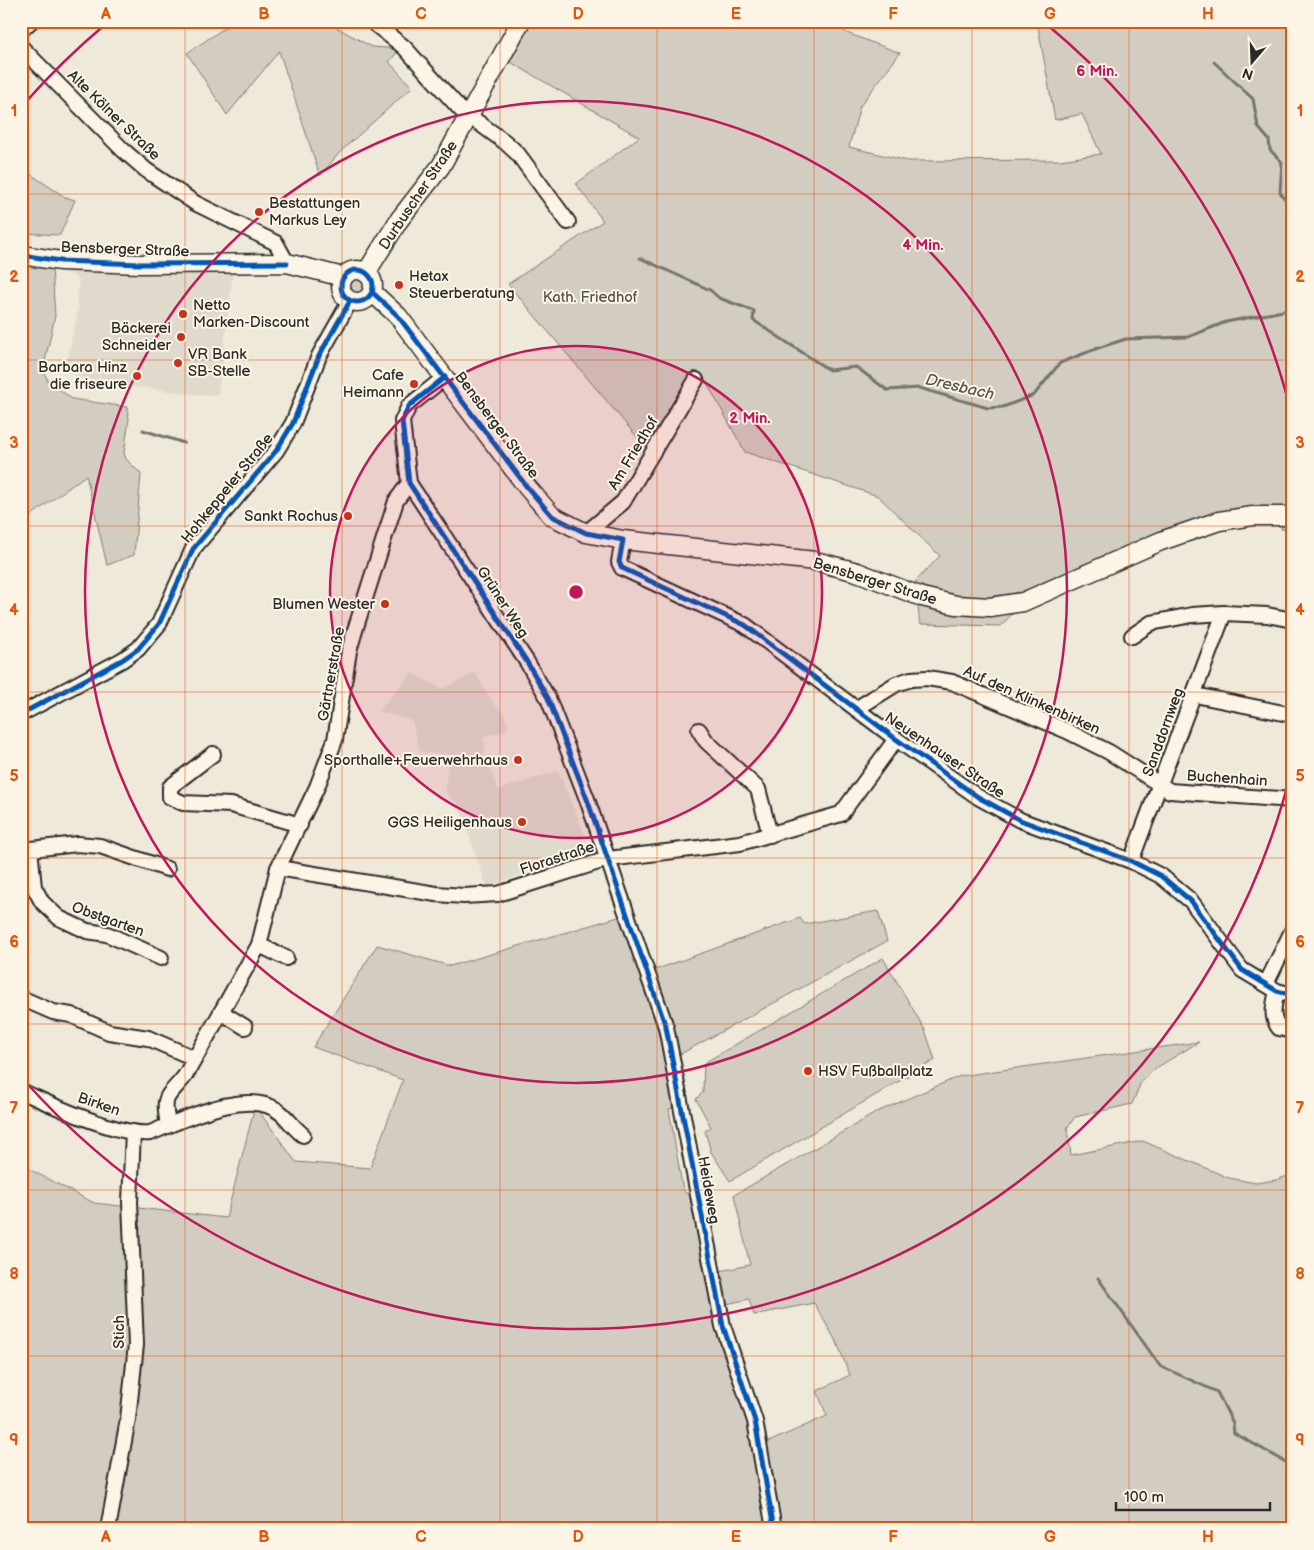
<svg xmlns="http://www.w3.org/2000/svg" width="1314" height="1550" font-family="'Balsamiq Sans',sans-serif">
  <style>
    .built { fill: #e0dacc }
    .green { fill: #d2cdc0; stroke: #7e7c76 }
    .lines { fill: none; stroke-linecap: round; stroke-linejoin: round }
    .stream { stroke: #75736d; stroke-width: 3 }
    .minor-casing { stroke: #2b2b2b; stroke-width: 18 }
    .major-casing { stroke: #2b2b2b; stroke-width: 21 }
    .minor { stroke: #fcf5e5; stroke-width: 14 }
    .major { stroke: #fcf5e5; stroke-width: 18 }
    .cycleway-casing { stroke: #fcf5e5; stroke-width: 8 }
    .cycleway { stroke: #0057b8; stroke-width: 5 }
    .grid { fill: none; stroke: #df570e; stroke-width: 1; stroke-opacity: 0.55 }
    .ring { fill: none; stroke: #c2185b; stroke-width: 2.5 }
    .poi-dot { fill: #c8321e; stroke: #fcf5e5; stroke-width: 2 }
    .labels { text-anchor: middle; stroke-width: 4; stroke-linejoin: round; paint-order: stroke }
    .street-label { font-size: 15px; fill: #2b2b2b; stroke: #fcf5e5 }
    .poi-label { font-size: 15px; fill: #2b2b2b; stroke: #fcf5e5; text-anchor: end }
    .park-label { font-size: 15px; fill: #555450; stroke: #fcf5e5 }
    .water-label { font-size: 16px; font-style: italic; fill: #565552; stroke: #fcf5e5 }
    .centre { fill: #c2185b; stroke: #fcf5e5; stroke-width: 2.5 }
    .ring-label { font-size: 15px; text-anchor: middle; font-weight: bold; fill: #c2185b; stroke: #fcf5e5; stroke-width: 4; stroke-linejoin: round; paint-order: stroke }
    .neatline { fill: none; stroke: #df570e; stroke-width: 2 }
    .grid-label { font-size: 16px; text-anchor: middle; font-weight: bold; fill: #df570e }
  </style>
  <rect width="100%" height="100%" fill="#efe9da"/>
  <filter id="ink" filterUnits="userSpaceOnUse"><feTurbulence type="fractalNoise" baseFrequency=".02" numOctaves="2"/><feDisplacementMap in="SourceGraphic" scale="10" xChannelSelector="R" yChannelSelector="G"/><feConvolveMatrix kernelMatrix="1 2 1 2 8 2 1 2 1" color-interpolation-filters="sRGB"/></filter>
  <g filter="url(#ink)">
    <g class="built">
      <polygon points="53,267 233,272 218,395 208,396 91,381 76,376 66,367 79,305 76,303 79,280 73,275 52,270"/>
      <polygon points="412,673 442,689 475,673 494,704 504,713 508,726 504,731 483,737 486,751 484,753 498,790 558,771 587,840 584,852 487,887 458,804 450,798 445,787 450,755 420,752 412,721 378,711"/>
    </g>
    <g class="green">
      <polygon points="235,21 325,21 372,47 400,49 389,62 412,87 340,152 320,176 279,51 227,115 187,53"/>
      <polygon points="529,21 829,21 847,33 900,53 860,106 849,147 908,161 1060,160 1101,154 1082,114 1055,120 1037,21 1293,21 1293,531 1281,529 1286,516 1219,521 1023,602 1001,626 920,624 915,582 940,556 878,496 745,452 703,376 691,382 648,450 508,284 603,221 576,184 639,137 507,60"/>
      <polygon points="21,168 65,197 75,200 60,235 21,233"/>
      <polygon points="21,264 52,267 55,316 43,370 48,381 72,399 127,407 129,419 124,453 126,459 141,474 134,555 107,565 86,475 21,523"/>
      <circle cx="358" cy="286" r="10"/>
      <polygon points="878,911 887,941 677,1056 652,971 800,918 804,924"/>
      <polygon points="622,916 669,1054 677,1107 669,1109 682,1185 685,1193 693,1194 751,1424 769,1529 21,1529 21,1165 94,1203 226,1218 255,1106 296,1162 370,1168 403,1080 313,1047 377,945 450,966"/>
      <polygon points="883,958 925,1030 935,1060 730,1181 711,1152 705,1131 711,1127 696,1099 703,1092 704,1063"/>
      <polygon points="1199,1042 1156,1068 1141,1082 1132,1104 1075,1117 1067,1128 1071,1155 1143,1141 1229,1178 1256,1183 1276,1180 1293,1174 1293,1529 783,1529 776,1521 764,1444 827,1416 817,1391 850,1375 837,1343 814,1303 754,1315 749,1299 722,1305 715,1272 750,1265 734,1195 879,1111 960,1076"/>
    </g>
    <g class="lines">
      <g class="stream">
        <polyline points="1214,62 1253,99 1258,127 1269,140 1270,150 1282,162 1280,192 1293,211"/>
        <polyline points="640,258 710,290 719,298 754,311 753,320 829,370 856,367 887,390 919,388 988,408 1003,407 1034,395 1060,363 1098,348 1126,339 1188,337 1226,322 1293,309"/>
        <polyline points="143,430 184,443"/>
        <polyline points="1098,1278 1160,1366 1217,1392 1233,1423 1234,1433 1293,1466"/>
      </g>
      <g class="minor-casing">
        <g id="minor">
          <polyline points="371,21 404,47 461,110 505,142 518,154 568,222"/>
          <polyline points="21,30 31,21"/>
          <polyline points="21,47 123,150 146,170 195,203 276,243 287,263"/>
          <polyline points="445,377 409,406 402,421 409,483 527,662 548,698 587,799 666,1027 723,1326 755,1421 774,1529"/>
          <polyline points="586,533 623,502 696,380"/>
          <polyline points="623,540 619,562 622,568 745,625 896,739 978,797 1020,820 1131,861 1161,876 1191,901 1242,970 1277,991 1293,995"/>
          <polyline points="1132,636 1151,623 1192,615 1224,613 1267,615 1293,620"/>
          <polyline points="1195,695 1293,715"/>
          <polyline points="856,709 896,684 911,679 927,678 952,682 1067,731 1109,752 1170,791 1293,800"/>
          <polyline points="21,714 122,660 138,649 159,624 193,549 276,451 293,423 319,356 350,301"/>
          <polyline points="699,730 706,741 758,789 770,835"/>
          <polyline points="213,754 170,787 170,797 183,803 231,805 300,825"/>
          <polyline points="30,849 34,887 42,902 59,918 87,931 107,934 161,958"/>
          <polyline points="22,850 78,844 100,846 167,869"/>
          <polyline points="1131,861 1224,613"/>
          <polyline points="278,868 436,894 464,896 498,894 608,859 740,843 841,814 896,739"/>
          <polyline points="259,945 286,958"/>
          <polyline points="1266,984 1293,929"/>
          <path d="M 1277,991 C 1274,1005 1270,1016 1279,1028 L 1293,1031"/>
          <polyline points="21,998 53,1012 71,1015 109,1032 148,1038 194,1058"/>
          <polyline points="221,1012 245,1027"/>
          <path d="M 21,1091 C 51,1105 119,1136 150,1133 C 183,1120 249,1086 281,1113 C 289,1120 294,1128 303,1135"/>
          <path d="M 168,1125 C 162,1093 167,1099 185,1076 L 259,945 L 278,868 L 317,787 L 335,740 L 349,651 L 356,627 L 396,501 L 409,483"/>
          <polyline points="108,1529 128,1419 136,1345 130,1202 133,1132"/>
        </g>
      </g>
      <g class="major-casing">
        <g id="major">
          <polyline points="21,255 61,261 140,264 287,263 343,277"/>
          <circle cx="357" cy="286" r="16"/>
          <polyline points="366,273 399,220 441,166 521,21"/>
          <polyline points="372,292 398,316 527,487 552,516 586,533 623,540 815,561 857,572 922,597 956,605 990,607 1023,602 1161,541 1219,521 1253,516 1293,516"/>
        </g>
      </g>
      <use href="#minor" class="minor"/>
      <use href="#major" class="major"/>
      <g class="cycleway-casing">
        <g id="cycleway">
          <polyline points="21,255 61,261 140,264 287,263"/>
          <circle cx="357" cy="286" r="16"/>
          <polyline points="372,292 398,316 527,487 552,516 586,533 623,540 619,562 622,568 745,625 896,739 978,797 1020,820 1131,861 1161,876 1191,901 1242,970 1277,991 1293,995"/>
          <polyline points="445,377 409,406 402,421 409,483 527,662 548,698 587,799 666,1027 723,1326 755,1421 774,1529"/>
          <polyline points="21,714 122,660 138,649 159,624 193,549 276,451 293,423 319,356 350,301"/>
        </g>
      </g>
      <use href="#cycleway" class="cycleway"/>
    </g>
  </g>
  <path class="grid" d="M 185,21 L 185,1529M 342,21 L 342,1529M 500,21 L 500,1529M 657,21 L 657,1529M 814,21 L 814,1529M 972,21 L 972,1529M 1129,21 L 1129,1529M 21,194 L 1293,194M 21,360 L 1293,360M 21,526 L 1293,526M 21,692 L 1293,692M 21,858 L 1293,858M 21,1024 L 1293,1024M 21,1190 L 1293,1190M 21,1356 L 1293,1356"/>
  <circle cx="576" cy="592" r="246" fill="#c2185b" fill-opacity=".12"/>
  <g class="ring">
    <circle cx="576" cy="592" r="246"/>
    <circle cx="576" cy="592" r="491"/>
    <path d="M1293 764A737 737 0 0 1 24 1080M24 104A737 737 0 0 1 107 23M1045 23A737 737 0 0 1 1293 420"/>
  </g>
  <g class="poi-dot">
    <circle cx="259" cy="212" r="5"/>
    <circle cx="399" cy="285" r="5"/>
    <circle cx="183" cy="314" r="5"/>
    <circle cx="181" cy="337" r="5"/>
    <circle cx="178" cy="363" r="5"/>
    <circle cx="137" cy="376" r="5"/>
    <circle cx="414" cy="384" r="5"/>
    <circle cx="348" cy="516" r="5"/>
    <circle cx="385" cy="604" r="5"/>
    <circle cx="518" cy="760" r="5"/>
    <circle cx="522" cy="822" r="5"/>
    <circle cx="808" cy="1071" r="5"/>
  </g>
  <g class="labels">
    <g class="street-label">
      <text transform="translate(114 115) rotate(44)" y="5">Alte Kölner Straße</text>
      <text transform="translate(418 195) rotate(-56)" y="5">Durbuscher Straße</text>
      <text transform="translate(125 249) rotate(2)" y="5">Bensberger Straße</text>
      <text transform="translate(497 425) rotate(53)" y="5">Bensberger Straße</text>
      <text transform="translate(633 453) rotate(-59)" y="5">Am Friedhof</text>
      <text transform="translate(227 488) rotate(-51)" y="5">Hohkeppeler Straße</text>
      <text transform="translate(875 581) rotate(17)" y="5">Bensberger Straße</text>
      <text transform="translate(503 602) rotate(57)" y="5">Grüner Weg</text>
      <text transform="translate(331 674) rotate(-80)" y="5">Gärtnerstraße</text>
      <text transform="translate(1032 700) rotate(24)" y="5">Auf den Klinkenbirken</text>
      <text transform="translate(1163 732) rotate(-70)" y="5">Sanddornweg</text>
      <text transform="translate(945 755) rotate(34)" y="5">Neuenhauser Straße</text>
      <text transform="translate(1227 778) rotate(4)" y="5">Buchenhain</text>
      <text transform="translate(557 858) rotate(-18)" y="5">Florastraße</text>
      <text transform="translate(108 919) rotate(20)" y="5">Obstgarten</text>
      <text transform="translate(99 1104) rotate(19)" y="5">Birken</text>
      <text transform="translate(709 1190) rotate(80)" y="5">Heideweg</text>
      <text transform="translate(119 1332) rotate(-90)" y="5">Stich</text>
    </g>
    <g class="poi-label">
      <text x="269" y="208" text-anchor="start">Bestattungen<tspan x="269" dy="17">Markus Ley</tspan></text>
      <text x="409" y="281" text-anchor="start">Hetax<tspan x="409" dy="17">Steuerberatung</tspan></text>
      <text x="193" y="310" text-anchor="start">Netto<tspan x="193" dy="17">Marken-Discount</tspan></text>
      <text x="171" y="333">Bäckerei<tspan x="171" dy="17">Schneider</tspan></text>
      <text x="188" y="359" text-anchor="start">VR Bank<tspan x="188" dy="17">SB-Stelle</tspan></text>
      <text x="127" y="372">Barbara Hinz<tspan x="127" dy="17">die friseure</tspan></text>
      <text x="404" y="380">Cafe<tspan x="404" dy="17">Heimann</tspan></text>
      <text x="338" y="521">Sankt Rochus</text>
      <text x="375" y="609">Blumen Wester</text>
      <text x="508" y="765">Sporthalle+Feuerwehrhaus</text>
      <text x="512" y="827">GGS Heiligenhaus</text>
      <text x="818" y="1076" text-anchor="start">HSV Fußballplatz</text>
    </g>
    <g class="park-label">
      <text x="590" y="302">Kath. Friedhof</text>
    </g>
    <g class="water-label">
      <text transform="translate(960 386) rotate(13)" y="6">Dresbach</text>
    </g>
  </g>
  <circle cx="576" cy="592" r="8" class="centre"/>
  <g class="ring-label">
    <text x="1097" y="76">6 Min.</text>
    <text x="923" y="250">4 Min.</text>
    <text x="750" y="423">2 Min.</text>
  </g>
  <rect width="1314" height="1550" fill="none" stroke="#fcf5e5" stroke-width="55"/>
  <g transform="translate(1252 62) rotate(199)" stroke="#fcf5e5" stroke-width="4" paint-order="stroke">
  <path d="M0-4L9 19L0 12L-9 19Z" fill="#2b2b2b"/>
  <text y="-8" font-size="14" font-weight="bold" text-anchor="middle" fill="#2b2b2b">N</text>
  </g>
  <path d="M1116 1502v8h154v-8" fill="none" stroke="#2b2b2b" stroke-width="2.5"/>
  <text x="1124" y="1502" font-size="15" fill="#2b2b2b" stroke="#fcf5e5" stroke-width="4" paint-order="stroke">100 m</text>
  <rect x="28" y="28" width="1258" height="1494" class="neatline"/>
  <g class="grid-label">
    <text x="106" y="19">A</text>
    <text x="264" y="19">B</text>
    <text x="421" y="19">C</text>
    <text x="578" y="19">D</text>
    <text x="736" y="19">E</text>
    <text x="893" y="19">F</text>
    <text x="1050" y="19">G</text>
    <text x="1208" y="19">H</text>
    <text x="14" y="116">1</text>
    <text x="1300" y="116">1</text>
    <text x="14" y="282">2</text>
    <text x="1300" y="282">2</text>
    <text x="14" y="448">3</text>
    <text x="1300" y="448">3</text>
    <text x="14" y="615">4</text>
    <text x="1300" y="615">4</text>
    <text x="14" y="781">5</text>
    <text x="1300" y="781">5</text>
    <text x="14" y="947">6</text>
    <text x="1300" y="947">6</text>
    <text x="14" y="1113">7</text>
    <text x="1300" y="1113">7</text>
    <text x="14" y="1279">8</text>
    <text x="1300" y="1279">8</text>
    <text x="14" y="1445">9</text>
    <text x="1300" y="1445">9</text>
    <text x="106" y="1542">A</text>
    <text x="264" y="1542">B</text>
    <text x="421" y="1542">C</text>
    <text x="578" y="1542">D</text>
    <text x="736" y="1542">E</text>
    <text x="893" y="1542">F</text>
    <text x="1050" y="1542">G</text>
    <text x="1208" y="1542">H</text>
  </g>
</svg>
